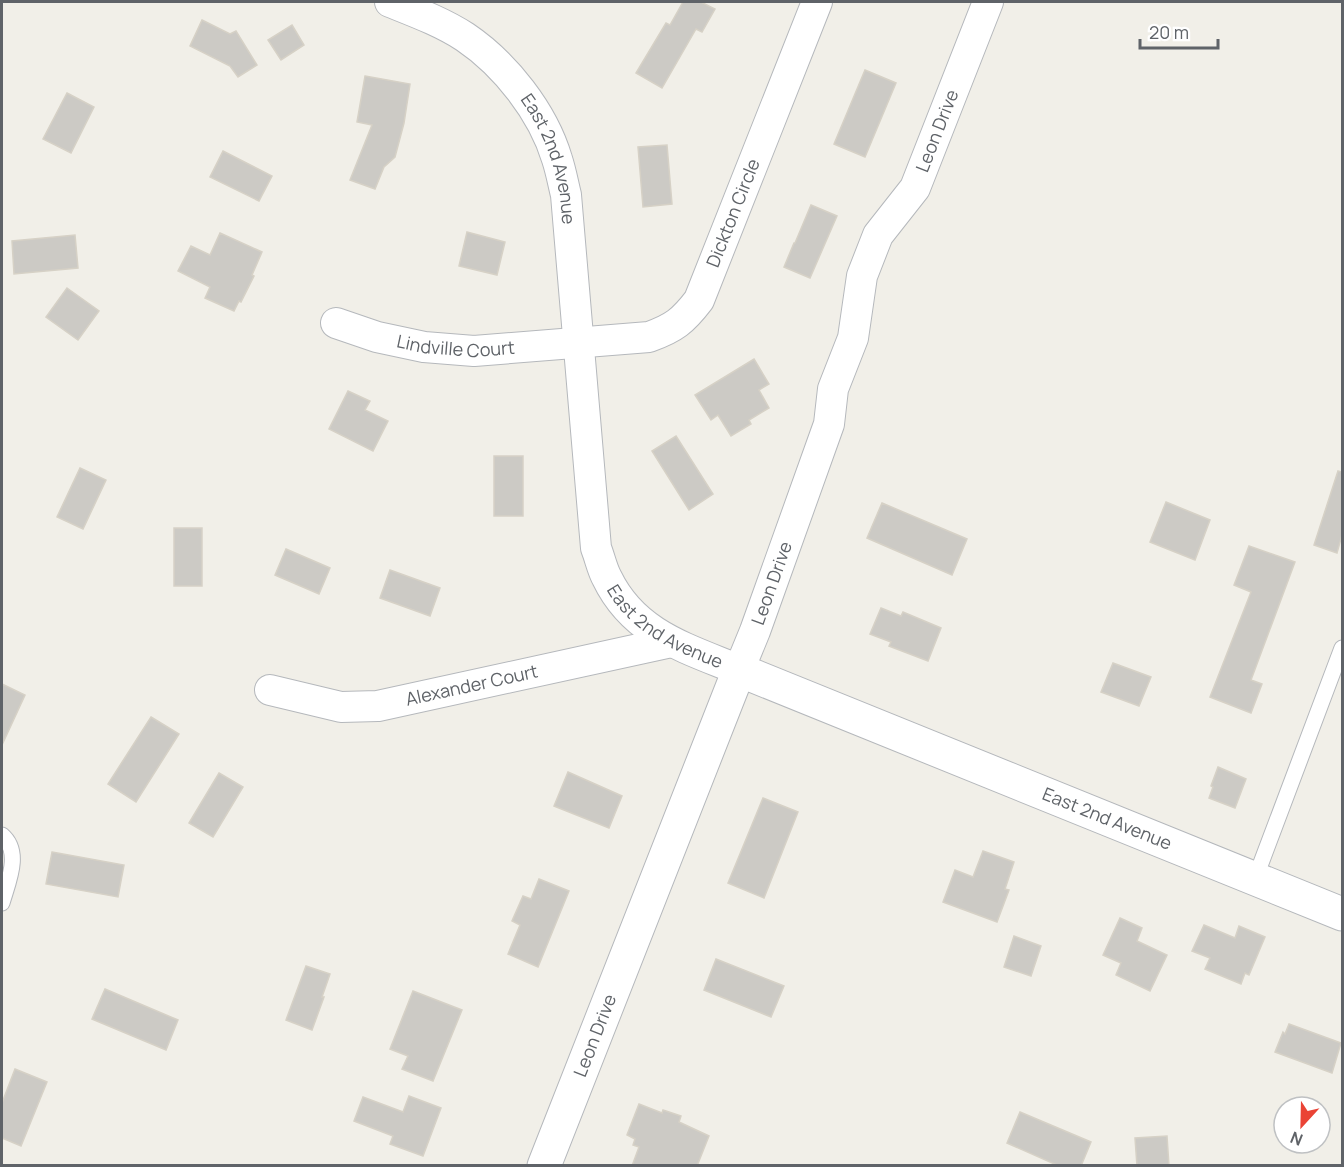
<svg xmlns="http://www.w3.org/2000/svg" width="1344" height="1167" font-family="Manrope,sans-serif">
  <style>
    .building { fill: #cccac5; stroke: #d6d1c6; stroke-width: 1.5 }
    .lines { fill: none; stroke-linecap: round; stroke-linejoin: round }
    .service-casing { stroke: #b5b8bc; stroke-width: 17 }
    .minor-casing { stroke: #b5b8bc; stroke-width: 32 }
    .tertiary-casing { stroke: #b5b8bc; stroke-width: 35 }
    .service { stroke: #fff; stroke-width: 15 }
    .minor { stroke: #fff; stroke-width: 30 }
    .tertiary { stroke: #fff; stroke-width: 33 }
    .labels { text-anchor: middle; stroke-width: 5; stroke-linejoin: round; paint-order: stroke }
    .street-label { font-size: 18px; fill: #5f6368; stroke: #fff }
  </style>
  <rect width="100%" height="100%" fill="#f1efe8"/>
  <g class="building">
    <polygon points="683,2 701,2 715,9 702,32 696,29 662,88 636,73 666,23 670,25"/>
    <polygon points="202,20 230,34 236,31 257,65 238,77 230,66 190,46"/>
    <polygon points="292,25 304,45 281,60 268,40"/>
    <polygon points="865,70 896,83 865,157 834,144"/>
    <polygon points="365,76 410,84 404,123 395,157 384,167 375,189 350,180 372,125 357,122"/>
    <polygon points="67,93 94,107 71,153 43,139"/>
    <polygon points="667,145 672,204 643,207 638,147"/>
    <polygon points="223,151 272,176 259,201 210,177"/>
    <polygon points="811,205 837,216 810,278 784,267 794,243 795,243"/>
    <polygon points="467,232 505,242 497,275 459,266"/>
    <polygon points="220,233 262,252 252,275 254,276 241,302 239,301 234,311 205,298 210,287 178,271 191,246 210,255"/>
    <polygon points="75,235 78,268 14,274 12,241"/>
    <polygon points="67,288 99,311 78,340 46,317"/>
    <polygon points="754,359 769,384 759,390 769,408 749,420 751,424 731,436 718,415 711,420 695,395"/>
    <polygon points="348,391 370,401 365,410 388,421 373,451 329,429"/>
    <polygon points="676,436 713,494 689,510 652,451"/>
    <rect x="494" y="456" width="29" height="60"/>
    <polygon points="80,468 106,480 83,529 57,517"/>
    <polygon points="1338,471 1342,472 1342,535 1337,553 1314,545"/>
    <polygon points="1166,502 1210,520 1195,560 1150,542"/>
    <polygon points="882,503 967,539 952,575 867,538"/>
    <rect x="174" y="528" width="28" height="58"/>
    <polygon points="1249,546 1295,562 1251,680 1262,684 1251,713 1210,697 1251,592 1234,585"/>
    <polygon points="286,549 330,568 319,594 275,575"/>
    <polygon points="390,570 440,588 430,616 380,598"/>
    <polygon points="881,608 901,616 903,612 941,628 928,661 889,646 891,642 870,634"/>
    <polygon points="1113,663 1151,677 1139,706 1101,692"/>
    <polygon points="2,684 25,695 2,745"/>
    <polygon points="151,717 179,734 136,802 108,784"/>
    <polygon points="1218,767 1246,779 1235,808 1209,798 1213,787 1211,786"/>
    <polygon points="568,772 622,796 609,828 554,806"/>
    <polygon points="219,773 243,787 213,837 189,823"/>
    <polygon points="763,798 798,812 764,898 728,883"/>
    <polygon points="983,851 1014,862 1005,889 1009,890 997,922 943,902 955,870 973,877"/>
    <polygon points="52,852 124,865 118,897 46,884"/>
    <polygon points="539,879 569,891 538,967 508,954 520,925 512,921 523,896 531,899"/>
    <polygon points="1120,918 1142,928 1137,941 1167,955 1150,991 1116,975 1121,963 1103,955"/>
    <polygon points="1204,925 1235,938 1239,926 1265,937 1249,975 1245,973 1241,984 1205,969 1210,958 1192,951"/>
    <polygon points="1014,936 1041,946 1031,976 1004,967"/>
    <polygon points="716,959 784,986 771,1017 704,990"/>
    <polygon points="306,966 330,974 322,997 324,997 312,1030 286,1020"/>
    <polygon points="105,989 178,1020 166,1050 92,1019"/>
    <polygon points="413,991 462,1010 433,1081 402,1069 408,1056 390,1049"/>
    <polygon points="1289,1024 1341,1043 1332,1073 1275,1052 1283,1032 1285,1034"/>
    <polygon points="15,1069 47,1082 21,1146 2,1138 2,1103"/>
    <polygon points="409,1096 441,1108 423,1156 390,1144 393,1136 354,1121 363,1097 403,1112"/>
    <polygon points="639,1104 662,1113 663,1110 681,1116 679,1122 709,1136 697,1166 632,1166 639,1147 633,1145 635,1139 627,1135"/>
    <polygon points="1020,1112 1091,1142 1081,1166 1059,1166 1007,1143"/>
    <polygon points="1167,1136 1169,1166 1137,1166 1135,1138"/>
  </g>
  <g class="lines">
    <g class="service-casing">
      <g id="service">
        <path d="M 2,835 C 22,852 8,882 2,903"/>
        <polyline points="1255,879 1342,648"/>
      </g>
    </g>
    <g class="minor-casing">
      <g id="minor">
        <path id="s1" d="M 390,2 C 415,12 442,22 465,37 C 505,64 543,112 557,159 C 561,171 563,183 566,195 L 596,548 C 600,558 602,569 607,578 C 634,634 686,648 739,670 L 755,631 L 829,424 L 833,389 L 853,338 L 862,276 L 878,235 L 915,188 L 988,2"/>
        <path id="s2" d="M 336,323 L 377,337 L 424,347 L 474,351 L 649,337 C 674,328 683,321 699,300 L 817,2"/>
        <path id="s3" d="M 270,690 L 341,707 L 378,706 L 671,642"/>
      </g>
    </g>
    <g class="tertiary-casing">
      <g id="tertiary">
        <path id="s4" d="M 544,1166 L 739,670 L 1342,914"/>
      </g>
    </g>
    <use href="#service" class="service"/>
    <use href="#minor" class="minor"/>
    <use href="#tertiary" class="tertiary"/>
  </g>
  <g class="labels">
    <g class="street-label">
      <text dy="6" stroke="none"><textPath href="#s1" startOffset="1407">Leon Drive</textPath></text>
      <text dy="6" stroke="none"><textPath href="#s1" startOffset="236">East 2nd Avenue</textPath></text>
      <text dy="6" stroke="none"><textPath href="#s2" startOffset="474">Dickton Circle</textPath></text>
      <text dy="6" stroke="none"><textPath href="#s2" startOffset="123">Lindville Court</textPath></text>
      <text dy="6" stroke="none"><textPath href="#s1" startOffset="920">Leon Drive</textPath></text>
      <text dy="6" stroke="none"><textPath href="#s1" startOffset="740">East 2nd Avenue</textPath></text>
      <text dy="6" stroke="none"><textPath href="#s3" startOffset="206">Alexander Court</textPath></text>
      <text dy="6" stroke="none"><textPath href="#s4" startOffset="930">East 2nd Avenue</textPath></text>
      <text dy="6" stroke="none"><textPath href="#s4" startOffset="140">Leon Drive</textPath></text>
    </g>
  </g>
  <rect width="1344" height="1167" fill="none" stroke="#5f6368" stroke-width="6"/>
  <g transform="translate(1302 1125) rotate(202)"><circle r="28" fill="#ffffff" stroke="#bfc1c3" stroke-width="1.5"/>
  <path d="M0-4.5L10 22L0 15L-10 22Z" fill="#ea4335"/>
  <text y="-9" font-size="16" font-weight="bold" text-anchor="middle" fill="#5f6368">N</text>
  </g>
  <path d="M1140 39v9h78v-9" fill="none" stroke="#5f6368" stroke-width="3"/>
  <text x="1149" y="39" font-size="18" fill="#5f6368" stroke="#ffffff" stroke-width="4.5" paint-order="stroke">20 m</text>
</svg>
